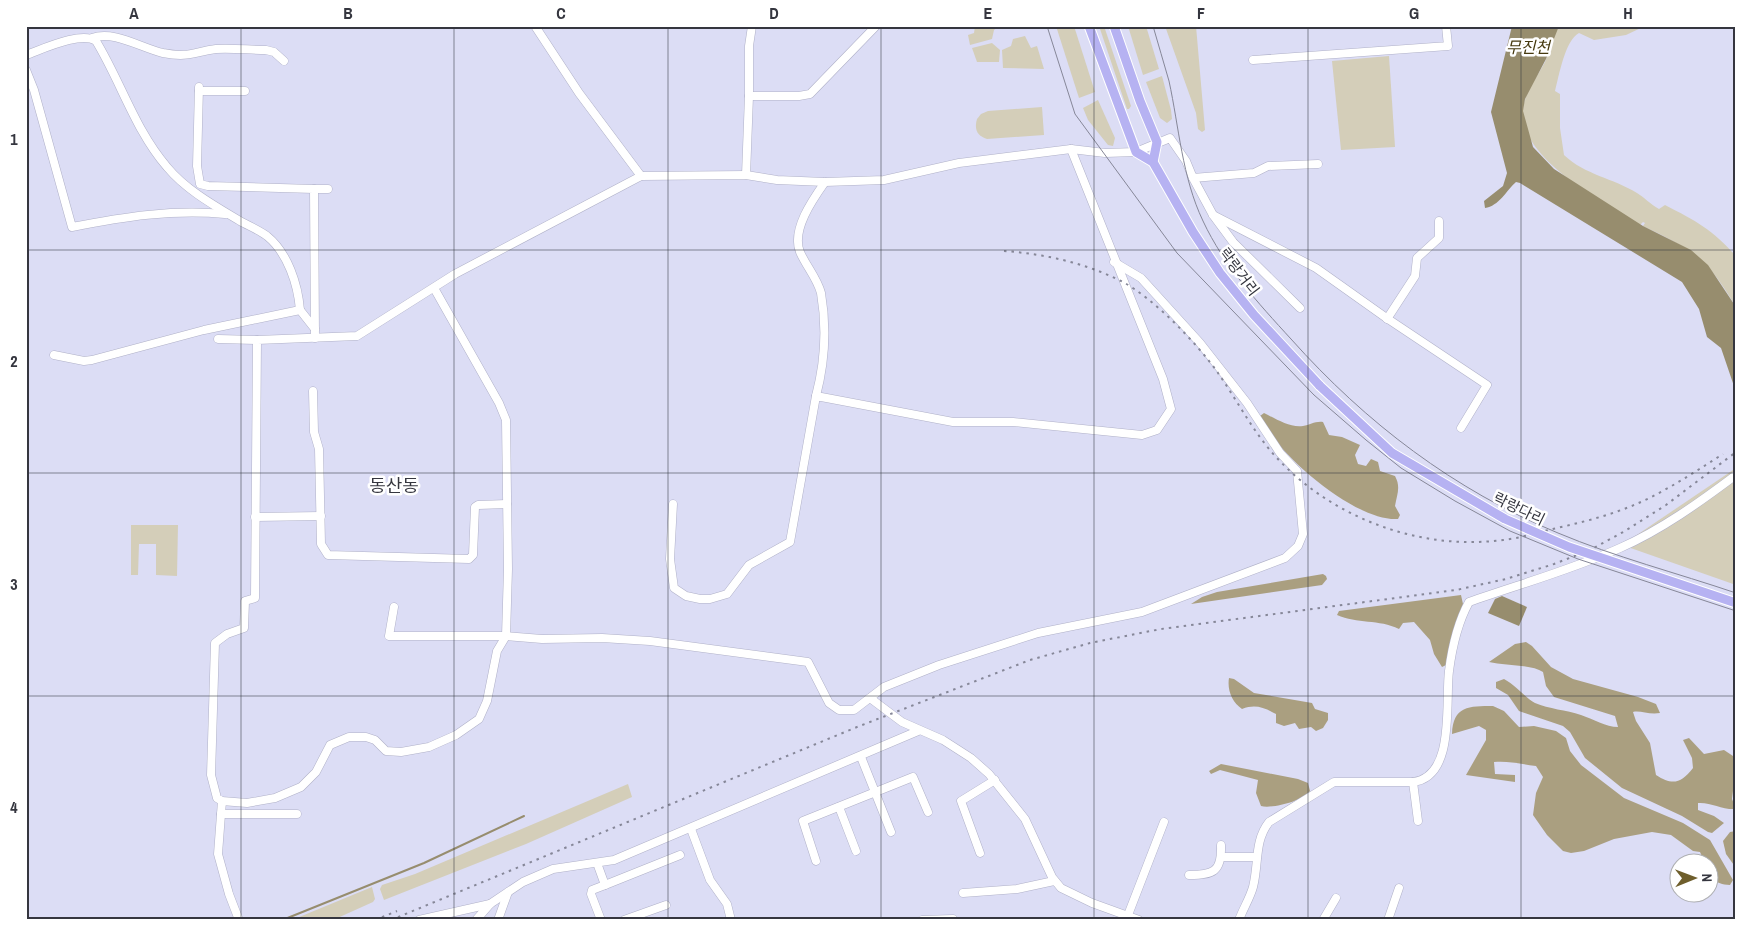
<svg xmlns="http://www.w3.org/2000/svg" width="1762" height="946" font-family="'Archivo Narrow','Noto Sans KR',sans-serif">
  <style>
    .green { fill: #d4ceb9 }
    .forest { fill: #aa9f80 }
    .water { fill: #978d6e }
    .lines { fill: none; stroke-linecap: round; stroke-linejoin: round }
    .stream { stroke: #978d6e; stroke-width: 2 }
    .minor-casing { stroke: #b0b1c8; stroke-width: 9 }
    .major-casing { stroke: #fff; stroke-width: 11 }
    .minor { stroke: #fff; stroke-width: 8 }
    .major { stroke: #b6b2f2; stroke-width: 9 }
    .tram { stroke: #868798; stroke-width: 1 }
    .rail { stroke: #868798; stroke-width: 2; stroke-dasharray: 2.5 5; stroke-linecap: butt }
    .major-bridge-casing { stroke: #fff; stroke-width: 11; stroke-linecap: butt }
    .major-bridge { stroke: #b6b2f2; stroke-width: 9 }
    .grid { fill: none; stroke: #35363f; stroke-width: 1; stroke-opacity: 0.55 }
    .labels { text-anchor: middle; stroke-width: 5; stroke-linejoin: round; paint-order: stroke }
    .street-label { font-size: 15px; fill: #35363f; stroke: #fff }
    .water-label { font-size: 16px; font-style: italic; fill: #46390f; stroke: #fff }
    .quarter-label { font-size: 18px; fill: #35363f; stroke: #fff }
    .neatline { fill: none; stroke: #35363f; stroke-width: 2 }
    .grid-label { font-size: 16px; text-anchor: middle; font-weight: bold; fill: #35363f }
  </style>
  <rect width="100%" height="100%" fill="#dcddf5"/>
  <g class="green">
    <polygon points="975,26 999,26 994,30 992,39 970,45 968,35 974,33"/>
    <polygon points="1056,26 1074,26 1095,92 1079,98"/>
    <polygon points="1099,26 1104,26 1131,106 1129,109 1127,109"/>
    <polygon points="1128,26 1146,26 1159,69 1143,75"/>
    <polygon points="1165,26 1196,26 1205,130 1202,132 1198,129 1196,113"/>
    <path d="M 1559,26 L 1645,26 L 1626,35 L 1594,40 L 1579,33 C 1565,40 1559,76 1555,91 L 1560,94 L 1560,128 L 1564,155 C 1585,175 1613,178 1637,193 C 1644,197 1650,204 1659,209 L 1665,205 C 1696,221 1712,229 1736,256 L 1736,307 C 1707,258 1693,250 1643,226 L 1645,223 L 1643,222 L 1640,225 C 1604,202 1519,159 1523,110 C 1524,93 1537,77 1545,62 C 1550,50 1552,37 1559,26 Z"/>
    <polygon points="1025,36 1031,48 1037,46 1044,69 1003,68 1002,50 1011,46 1013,39"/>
    <polygon points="992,43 1000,50 999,62 977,62 972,48"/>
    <polygon points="1389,56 1395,147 1341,150 1332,61"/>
    <polygon points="1162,76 1171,110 1172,119 1167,123 1160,118 1146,82"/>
    <polygon points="1098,100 1115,138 1113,146 1108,145 1088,120 1083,108"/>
    <path d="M 1042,107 L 1044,135 L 987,139 C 977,136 974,129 977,119 L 981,114 L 988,111 Z"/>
    <polygon points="1736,468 1736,585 1622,545"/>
    <polygon points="131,525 178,525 177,576 156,575 156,544 139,544 138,575 131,575"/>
    <polygon points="628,784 632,797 526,844 384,900 380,889 382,885 415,874"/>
    <polygon points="372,887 375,899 373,902 333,920 292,920"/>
  </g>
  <g class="forest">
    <path d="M 1264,413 C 1276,419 1290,428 1303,426 C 1310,425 1315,421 1323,422 L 1329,435 L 1342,437 L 1360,445 L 1355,455 L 1358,464 L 1366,466 L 1371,459 L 1378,462 L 1380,471 L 1395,476 C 1401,487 1397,494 1395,506 L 1400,515 L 1398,519 C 1356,522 1276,454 1260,416 Z"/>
    <polygon points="1323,574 1326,576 1327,579 1322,585 1191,604 1202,597 1217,592"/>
    <path d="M 1461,595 L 1463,604 L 1446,665 L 1442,667 L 1434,654 L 1430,640 L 1414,622 L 1403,623 L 1399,629 C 1379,619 1357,624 1337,615 L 1339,611 Z"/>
    <path d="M 1526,642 L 1532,646 L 1551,667 L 1573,679 L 1638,697 L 1656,704 L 1660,713 C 1649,715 1640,710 1633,712 L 1636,721 L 1650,743 L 1656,775 C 1673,786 1681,783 1693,768 L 1692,758 L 1683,740 L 1689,738 L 1704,754 L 1724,750 L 1736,758 L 1736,792 L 1733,791 L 1732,799 L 1736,809 C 1722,810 1711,802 1698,803 L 1698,810 L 1714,816 L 1724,823 L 1712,833 L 1708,832 L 1682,816 L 1622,788 L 1585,758 L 1570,732 L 1563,726 L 1519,711 L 1508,695 L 1496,688 L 1496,682 L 1504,679 C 1517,686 1524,697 1535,703 C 1549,709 1566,710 1581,715 C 1593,719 1606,727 1618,727 L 1615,716 L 1554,697 L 1546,686 L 1543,672 C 1531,664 1505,666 1489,662 L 1515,644 Z"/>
    <path d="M 1229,678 L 1234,679 L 1254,693 L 1312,703 L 1315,709 L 1328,713 L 1328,720 L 1323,728 L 1316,731 L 1311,727 L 1299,729 L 1295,723 L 1284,726 L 1276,723 L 1276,714 C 1263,707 1255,704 1242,709 C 1232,702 1227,690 1229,678 Z"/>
    <path d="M 1493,706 L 1504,711 L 1519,727 L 1534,726 L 1556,731 L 1566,738 L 1570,751 L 1581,765 L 1624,798 L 1683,823 L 1710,840 L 1733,880 L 1730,885 C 1714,884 1710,878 1710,864 L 1705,863 L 1700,852 L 1693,851 L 1671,835 L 1652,832 L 1614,839 L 1584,851 L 1571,853 L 1563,851 L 1547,835 L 1533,815 L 1536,793 L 1543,777 L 1536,766 C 1520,764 1511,761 1494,762 L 1495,774 L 1515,775 L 1515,782 L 1466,775 L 1486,740 L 1486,730 L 1479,726 L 1452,734 C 1453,706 1469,706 1493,706 Z"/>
    <path d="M 1221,764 L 1298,779 L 1308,783 L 1310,791 C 1303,801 1272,809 1261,806 L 1256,793 L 1258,780 L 1220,770 L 1211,774 L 1209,771 Z"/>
    <polygon points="1736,831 1736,868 1726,854 1723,841 1730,832"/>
  </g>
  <g class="water">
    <path d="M 1512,26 L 1559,26 L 1546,59 L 1525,99 L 1523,111 L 1533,147 L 1554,169 L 1643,226 L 1691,250 L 1708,265 L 1736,307 L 1736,392 L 1721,348 L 1707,337 L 1699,309 L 1682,282 L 1520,183 L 1516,182 C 1506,191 1499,206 1485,208 L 1484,201 L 1503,186 L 1507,173 L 1491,112 Z"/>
    <polygon points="1502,596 1527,607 1519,626 1488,613 1495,599"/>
  </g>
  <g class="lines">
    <polyline class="stream" points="285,919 424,863 524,816"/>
    <g class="minor-casing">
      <g id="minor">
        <polyline points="535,26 579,93 641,176"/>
        <path d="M 92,38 C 114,30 141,48 163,53 C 189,58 193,52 216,49 C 232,48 250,50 266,50 L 274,52 L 284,61"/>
        <path d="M 26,55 C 43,49 81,31 96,41 C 121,82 135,130 167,167 C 186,190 215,206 240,221 C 249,226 259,230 267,236 C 288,253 298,285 300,310"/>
        <polyline points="1253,60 1448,46 1446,26"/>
        <path d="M 26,70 L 34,90 L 72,227 C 123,217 172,209 225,214"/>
        <polyline points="199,87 197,166 200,184 208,186 314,189 315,338"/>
        <polyline points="199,91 245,91"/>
        <polyline points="749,96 749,46 752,26"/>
        <polyline points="746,175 749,96 799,96 810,94 876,26"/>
        <polyline points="1193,178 1213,215 1233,242 1300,308"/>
        <polyline points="314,189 328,189"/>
        <polyline points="1213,215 1316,268 1385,317 1487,385 1461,428"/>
        <polyline points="434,288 499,403 506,420 508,569 506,636 497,651 487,701 479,719 456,735 429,747 401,752 386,751 375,740 366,737 349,737 330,745 316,772 301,787 275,798 247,803 222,801 217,798 211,775 215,643 227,634 244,628 245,601 255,598 257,340 357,336 455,274 641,176 746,175 777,180 825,182 884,180 959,163 1071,149 1105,153 1136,152 1170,138 1186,161 1193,178 1254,173 1268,166 1318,164"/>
        <polyline points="1387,319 1415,276 1417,258 1439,238 1439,221"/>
        <polyline points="218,339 257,340"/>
        <polyline points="54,355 84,361 92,360 204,330 300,310 315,329"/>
        <polyline points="313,391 314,432 319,449 321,544 328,555 469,559 473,555 475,507 478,505 507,504"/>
        <path d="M 816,396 C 825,362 827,328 821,293 C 817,278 806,266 800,252 C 791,230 813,199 825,182"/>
        <polyline points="673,504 670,559 674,588 686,596 700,599 710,599 727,594 749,565 790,542 816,396 953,422 1013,422 1142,435 1157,430 1171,409 1163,379 1071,149"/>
        <polyline points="255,517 321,516"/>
        <polyline points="394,607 389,636 506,636 542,639 602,638 650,641 808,662 829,703 839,710 854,710 884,687 939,665 1038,633 1142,612 1285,558 1298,546 1303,534 1297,471 1280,453 1247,403 1200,343 1141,278 1114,262"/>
        <polyline points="870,698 902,722 943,740 971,758 989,774 1025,819 1052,877 1061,888 1092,903 1139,920"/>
        <polyline points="861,757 891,832"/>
        <polyline points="1413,782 1418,821"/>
        <polyline points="222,801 218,854 229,894 239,920"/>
        <polyline points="839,807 856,851"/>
        <polyline points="221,814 297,814"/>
        <polyline points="691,829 710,880 727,904 731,920"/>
        <polyline points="980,853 961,801 995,780"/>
        <polyline points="1222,857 1256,857"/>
        <polyline points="816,861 803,821 913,777 928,812"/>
        <polyline points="597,863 605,885 592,890 591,894 601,920"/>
        <path d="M 1189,875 C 1213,875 1222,872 1221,845"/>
        <polyline points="605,885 680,855"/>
        <polyline points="963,893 1017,889 1054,881"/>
        <polyline points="1128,915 1164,822"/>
        <polyline points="419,920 490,904"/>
        <polyline points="476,920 490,904 523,882 553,869 614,860 918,731"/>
        <polyline points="498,920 508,892"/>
        <polyline points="624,920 666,905"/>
        <polyline points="922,920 953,919"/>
        <path d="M 1239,920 C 1243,909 1250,898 1253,887 C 1259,864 1254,841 1269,822 L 1334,782 L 1413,782 C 1456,777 1445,701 1449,671 C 1452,648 1458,622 1469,602 C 1520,584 1571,570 1620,548 C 1661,530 1700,502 1736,475"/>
        <polyline points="1323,920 1336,898"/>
        <polyline points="1388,920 1399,888"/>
      </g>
    </g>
    <g class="major-casing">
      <g id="major">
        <polyline points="1089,26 1136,152 1153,162 1193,232 1220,273 1254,315 1320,386"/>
        <polyline points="1114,26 1140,101 1157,142 1153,162"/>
      </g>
    </g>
    <use href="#minor" class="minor"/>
    <use href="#major" class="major"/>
    <g class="tram">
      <polyline points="1047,26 1075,114 1177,253 1314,395 1366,440 1401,468 1455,501 1510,531 1578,559 1736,611"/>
      <path d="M 1153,26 C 1158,44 1164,63 1169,81 C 1179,127 1182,177 1203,221 C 1224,266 1258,303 1291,339 C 1366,423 1454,490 1558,533 C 1615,557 1677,573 1736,593"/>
    </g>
    <g class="rail">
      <path d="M 1004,251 C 1045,254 1086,263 1123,282 C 1154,299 1197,343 1218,373 C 1237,400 1253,432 1276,457 C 1332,518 1420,551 1503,540 C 1521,538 1539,532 1557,528 C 1592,520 1626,511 1657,494 C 1680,482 1701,468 1723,454"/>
      <polyline points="375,920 397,911"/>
      <polyline points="391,920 857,727 1030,660 1090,643 1161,629 1456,590 1506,579 1554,564 1590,550 1625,531 1666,505 1736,452"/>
    </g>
    <g class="major-bridge-casing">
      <polyline id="major-bridge" points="1320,386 1392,453 1505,519 1569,547 1736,603"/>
    </g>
    <use href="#major-bridge" class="major-bridge"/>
  </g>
  <path class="grid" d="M 241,26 L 241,920M 454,26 L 454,920M 668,26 L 668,920M 881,26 L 881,920M 1094,26 L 1094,920M 1308,26 L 1308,920M 1521,26 L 1521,920M 26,250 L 1736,250M 26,473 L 1736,473M 26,696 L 1736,696"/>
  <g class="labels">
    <g class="street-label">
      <text transform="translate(1239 272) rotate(53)" y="5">락랑거리</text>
      <text transform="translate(1519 509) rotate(26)" y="5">락랑다리</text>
    </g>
    <g class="water-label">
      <text x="1528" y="53">무진천</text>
    </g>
    <g class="quarter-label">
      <text x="394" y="492">동산동</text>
    </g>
  </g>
  <rect width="1762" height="946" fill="none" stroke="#ffffff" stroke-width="55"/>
  <g transform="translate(1694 878) rotate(89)"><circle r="24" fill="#ffffff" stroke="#aeafb2"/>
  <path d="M0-4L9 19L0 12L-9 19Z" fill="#6e5e2c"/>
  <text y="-8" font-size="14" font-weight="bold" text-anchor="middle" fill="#35363f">N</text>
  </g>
  <rect x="28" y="28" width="1706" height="890" class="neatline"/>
  <g class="grid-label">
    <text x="134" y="19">A</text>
    <text x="348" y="19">B</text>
    <text x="561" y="19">C</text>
    <text x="774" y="19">D</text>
    <text x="988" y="19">E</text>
    <text x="1201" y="19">F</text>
    <text x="1414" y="19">G</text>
    <text x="1628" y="19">H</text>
    <text x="14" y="145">1</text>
    <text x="14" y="367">2</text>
    <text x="14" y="590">3</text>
    <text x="14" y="813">4</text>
  </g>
</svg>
